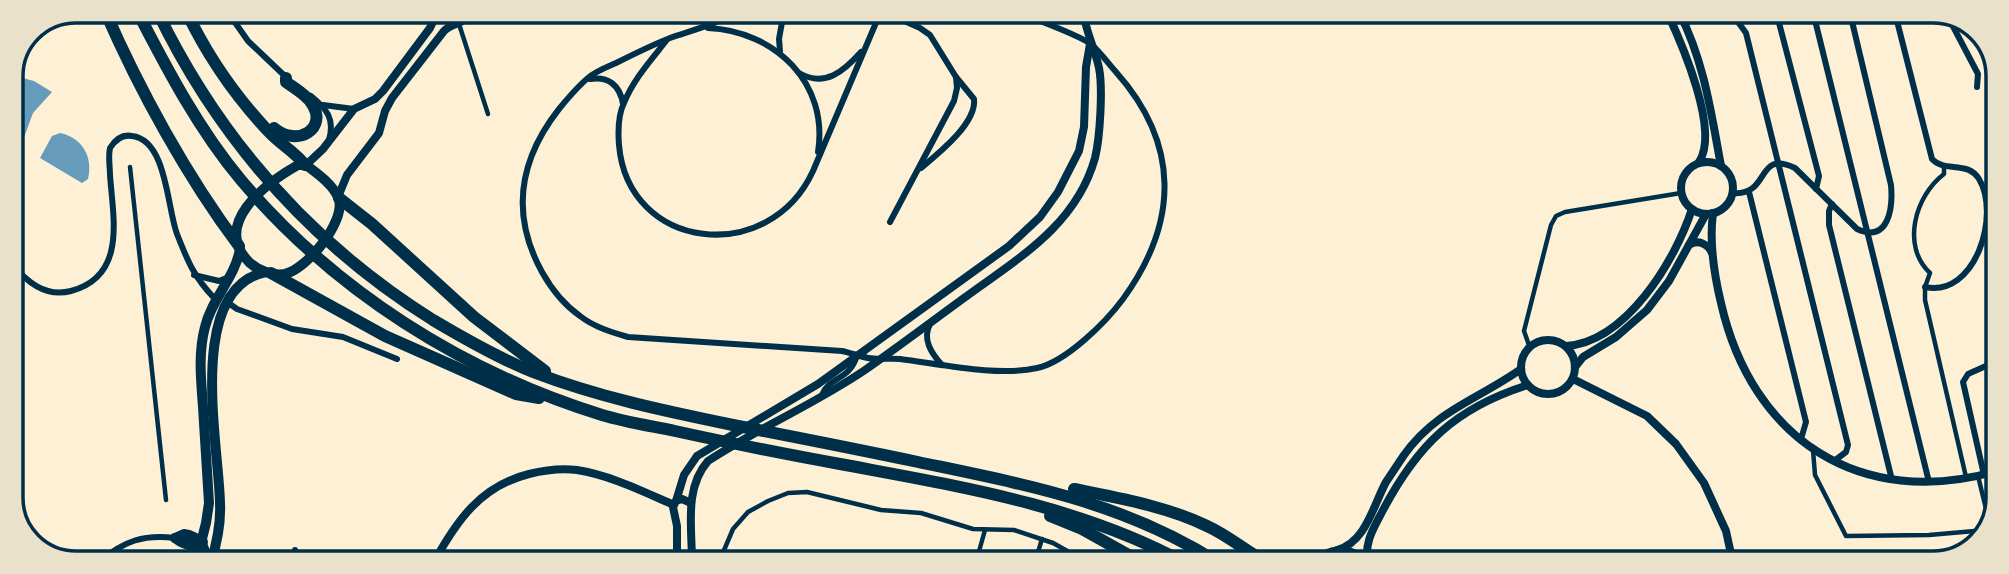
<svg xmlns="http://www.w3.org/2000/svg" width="2009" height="574" font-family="'Open Sans',sans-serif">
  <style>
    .water { fill: #669bbc }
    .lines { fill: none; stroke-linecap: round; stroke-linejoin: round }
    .pedestrian { stroke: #003049; stroke-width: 4.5 }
    .minor { stroke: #003049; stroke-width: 6 }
    .tertiary { stroke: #003049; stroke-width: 8 }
    .secondary { stroke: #003049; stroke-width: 9 }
    .primary { stroke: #003049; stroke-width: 10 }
    .motorway { stroke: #003049; stroke-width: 12 }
    .rim { fill: none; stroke: #003049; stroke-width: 3.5 }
  </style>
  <rect width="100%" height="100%" fill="#fdf0d5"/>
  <g class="water">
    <polygon points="11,75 34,81 52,92 33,113 22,143 11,140"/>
    <path d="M 60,133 C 83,138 93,157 88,179 L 82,183 L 40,158 L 52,136 Z"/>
  </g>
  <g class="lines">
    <g class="pedestrian">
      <polyline points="459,24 488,114"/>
      <polyline points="1686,24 1710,12"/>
      <path d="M 1944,166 L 1944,174 C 1915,196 1901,246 1930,273 L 1925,287 L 1925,300 L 1966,477"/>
      <polyline points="130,167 166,500"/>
      <polyline points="1530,348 1524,331 1551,225 1556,216 1565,212 1681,193"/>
      <polyline points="1813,450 1815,475 1846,536 1929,535 1986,530"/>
      <polyline points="1978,476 1990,525"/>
      <polyline points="719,562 733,529 748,512 768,501 788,493 807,492 881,510 921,513 973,529 1014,530 1053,543 1089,563"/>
      <polyline points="976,562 985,530"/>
      <polyline points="1035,562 1042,539"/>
    </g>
    <g class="minor">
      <polyline points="227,11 248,41 288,79"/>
      <path d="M 739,11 C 717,24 693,30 670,38 C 652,45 634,54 616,63 C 607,67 596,71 588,78 C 577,87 568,98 559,109 C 519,160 510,214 542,272 C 552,290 563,304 580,316 C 594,327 611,332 628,337 L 842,351 C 851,353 859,356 868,358 C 878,360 889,358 900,359 C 940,364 998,377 1037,368 C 1066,362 1106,322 1123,299 C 1179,222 1180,144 1116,72 C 1108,63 1100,52 1091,44 C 1077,34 1036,20 1018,12"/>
      <polyline points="882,11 920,28 930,35 956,77 957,88 954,101 890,222"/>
      <polyline points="1774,12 1778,19 1819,176 1816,189"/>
      <polyline points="1813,12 1929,482"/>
      <path d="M 1895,13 L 1932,159 C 1945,173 1967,160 1979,179 C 2001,215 1975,298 1925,287"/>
      <polyline points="1946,13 1978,74 1977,87"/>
      <polyline points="1738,22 1746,33 1848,445 1846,452 1834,461"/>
      <path d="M 708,28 C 775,31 829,83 818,152"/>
      <path d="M 666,41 C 651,60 633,80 624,103 C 618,115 618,132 619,145 C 628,251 769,267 813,171 L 881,11"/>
      <polyline points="780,51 779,39 784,11"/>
      <path d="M 799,73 C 825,88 844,71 861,52"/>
      <path d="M 590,79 C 608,76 620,85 623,104"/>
      <path d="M 311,96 C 327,109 335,119 329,140"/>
      <polyline points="323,105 354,109"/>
      <path d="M 921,168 C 938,154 977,123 974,99 L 956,77"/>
      <polyline points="1749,192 1806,422 1801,439"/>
      <path d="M 1733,193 C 1771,196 1755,149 1795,168 L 1857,229 C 1889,244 1893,207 1891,185 L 1850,13"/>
      <polyline points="1832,204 1829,211 1829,225 1892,480"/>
      <path d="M 11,263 C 26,281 45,298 71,291 C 127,276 113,218 110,175 C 110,166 108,157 110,148 C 115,140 122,134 132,136 C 167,140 167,208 177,234 C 188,262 194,277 215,299"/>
      <polyline points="194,275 219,281 229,277"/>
      <polyline points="227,302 237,309 292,329 343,337 397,359"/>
      <path d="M 930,324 C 922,339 931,353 942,365"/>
      <path d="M 822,395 C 829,376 850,381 857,355"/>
      <polyline points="1984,475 1963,382 1968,374 1997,361"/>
      <path d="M 100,561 C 124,541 144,534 175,538"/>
      <polyline points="295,562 295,550"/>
    </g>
    <g class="tertiary">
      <path d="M 1667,12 C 1682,44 1720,131 1699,162"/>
      <path d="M 1679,12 C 1704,61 1711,112 1721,166"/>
      <circle cx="1707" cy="188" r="26"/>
      <polyline points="306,165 323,149 354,109 375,99 383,91 430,28 437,13"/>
      <path d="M 338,197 L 347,175 L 379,133 L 385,111 L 392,98 L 444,31 C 453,22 465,25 471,11"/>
      <path d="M 1713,213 C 1709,243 1714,274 1721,303 C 1752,440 1861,510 1997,471"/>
      <path d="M 1689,245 C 1698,239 1708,244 1712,253"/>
      <circle cx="1548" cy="367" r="27"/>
      <path d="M 1566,346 C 1626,342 1675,261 1692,209"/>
      <polyline points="1575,367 1583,357 1616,337 1647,310 1669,281 1706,214"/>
      <polyline points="1573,379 1647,416 1676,444 1704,483 1726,531 1733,563"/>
      <polyline points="676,501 684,475 697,456 818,384 1009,246 1040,217 1058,192 1079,151 1084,127 1086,67 1090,44"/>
      <path d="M 1337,550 C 1366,542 1373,506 1386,482 C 1392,473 1398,464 1404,455 C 1436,410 1479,399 1521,369"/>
      <path d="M 434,562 C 457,520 481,486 529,474 C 545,470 561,468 577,470 C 610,475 644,492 674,505"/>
      <polyline points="677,562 677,526 673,507 676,501 682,499 691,503"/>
      <path d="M 692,562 C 692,528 684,488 708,461 C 758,428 815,404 865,370 C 898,347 931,322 964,298 C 1017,259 1076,226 1095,158 C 1100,138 1103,88 1099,68 C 1095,49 1086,32 1083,12"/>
      <path d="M 1368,563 C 1364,543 1373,529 1382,512 C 1417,445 1455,408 1528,385"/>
    </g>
    <path class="secondary" d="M 1314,563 C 1329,547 1351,546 1365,563"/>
    <g class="primary">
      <path d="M 298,165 L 306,165 C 317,173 335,186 339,200 C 345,222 307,269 285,274 C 273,276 259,271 250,263 C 210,225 266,183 298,165 Z"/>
      <path d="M 175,538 C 184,545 193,548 203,542"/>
      <path d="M 175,538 L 184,534 C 198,536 208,547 205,562"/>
      <path d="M 196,562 L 206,523 L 209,503 C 207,471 205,439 203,407 C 201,380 198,353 205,327 C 212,298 235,278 240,249"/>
      <path d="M 211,562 C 217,543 221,523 220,503 C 219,446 185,288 266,272"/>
    </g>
    <g class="motorway">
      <path d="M 105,11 C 139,89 187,177 239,246"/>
      <path d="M 137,11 C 167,69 199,130 241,180 C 335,291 463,372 602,415 C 625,422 651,426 675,431 C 730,443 784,454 840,464 C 957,486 1079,505 1185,563"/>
      <path d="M 157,11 C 220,141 310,243 433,320 C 465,339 498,358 533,372 C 598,397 665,411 733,425 C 795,437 856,449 918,462 C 1027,485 1123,502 1219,563"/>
      <path d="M 186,11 C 207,55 235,96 269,132 C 280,144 295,152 305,165"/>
      <path d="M 274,128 C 298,148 328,128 312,104 C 307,95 294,88 286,82 L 286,78"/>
      <polyline points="339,198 372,224 474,317 545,371"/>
      <polyline points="271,273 385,336 516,394 539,398"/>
      <path d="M 1074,489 C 1118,498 1166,506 1207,526 C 1229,536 1247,552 1268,563"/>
      <polyline points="1050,516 1082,529 1143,563"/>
    </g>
  </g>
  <path d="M0 0H2009V574H0ZM76 23H1933A53 53 0 0 1 1986 76V498A53 53 0 0 1 1933 551H76A53 53 0 0 1 23 498V76A53 53 0 0 1 76 23Z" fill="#e9e1ca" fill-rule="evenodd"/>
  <path class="rim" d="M76 23H1933A53 53 0 0 1 1986 76V498A53 53 0 0 1 1933 551H76A53 53 0 0 1 23 498V76A53 53 0 0 1 76 23Z"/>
</svg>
